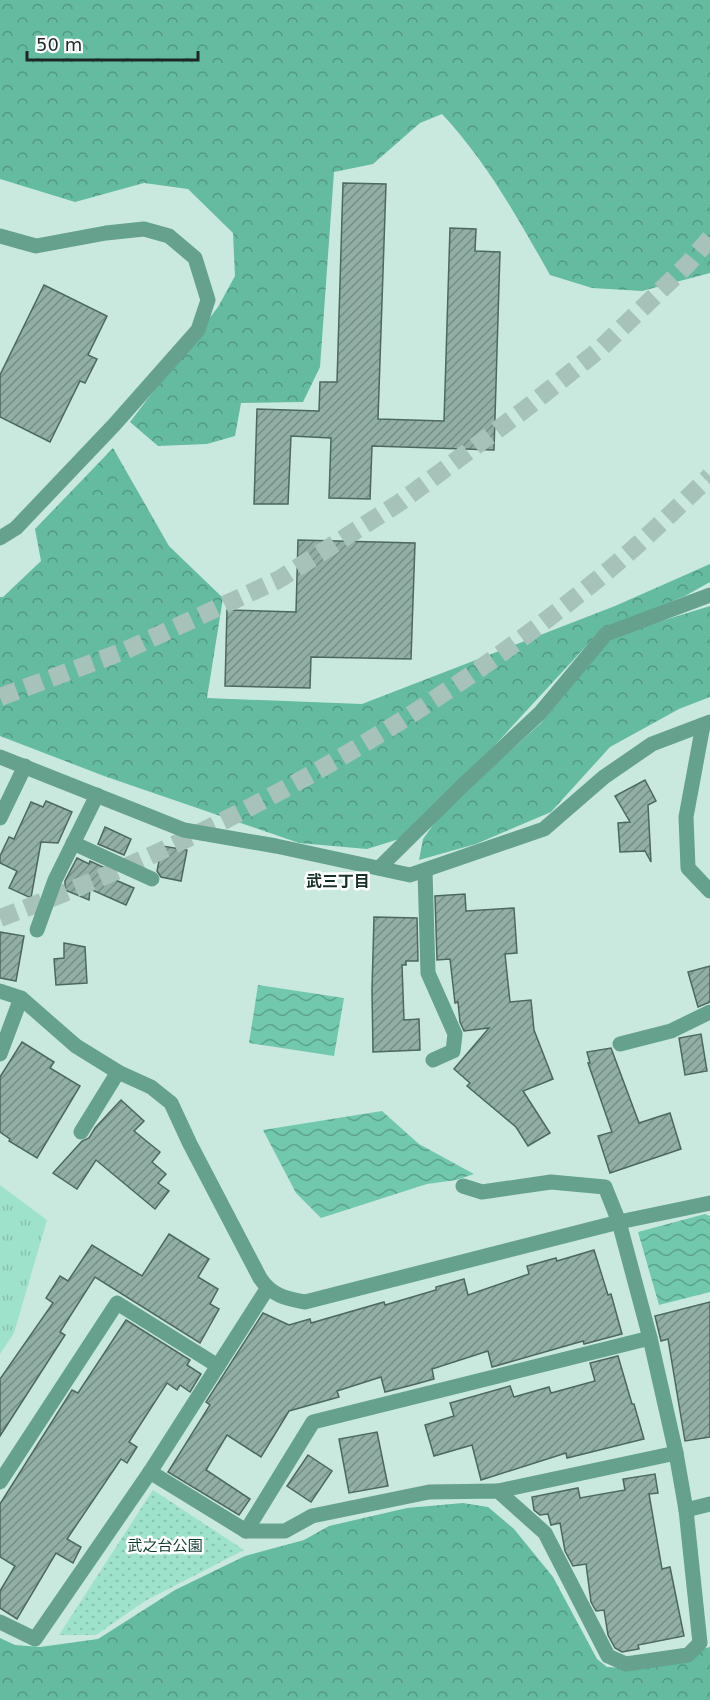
<svg xmlns="http://www.w3.org/2000/svg" width="710" height="1700" font-family="'DejaVu Sans','Noto Sans JP',sans-serif">
  <style>
    .grass { fill: url(#grass-tufts) }
    .forest { fill: url(#forest-crowns) }
    .park { fill: url(#park-dots) }
    .water { fill: url(#water-waves) }
    .building { fill: url(#building-hatch); stroke: #4d685f; stroke-width: 1.5 }
    .lines { fill: none; stroke-linecap: round; stroke-linejoin: round }
    .highway-tunnel { stroke: #a7c2b9; stroke-width: 18; stroke-dasharray: 18 9; stroke-linecap: butt }
    .minor { stroke: #65a18d; stroke-width: 15 }
    .labels { text-anchor: middle; stroke-width: 5; stroke-linejoin: round; paint-order: stroke }
    .park-label { font-size: 15px; fill: #11392e; stroke: #fff }
    .neighbourhood-label { font-size: 16px; font-weight: bold; fill: #173129; stroke: #fff }
  </style>
  <defs>
    <pattern id="grass-tufts" width="24" height="20" patternUnits="userSpaceOnUse" patternTransform="scale(1.5)"><rect width="24" height="20" fill="#9ee2cb"/><path d="M3 7l-1-3M5 7V3M7 7l1-3M15 17l-1-3M17 17v-4M19 17l1-3" fill="none" stroke="#88c2ae"/></pattern>
    <pattern id="forest-crowns" width="20" height="18" patternUnits="userSpaceOnUse" patternTransform="scale(1.5)"><rect width="20" height="18" fill="#64bba0"/><path d="M2 6a3 3 0 1 1 6 0M12 15a3 3 0 1 1 6 0" fill="none" stroke="#529882"/></pattern>
    <pattern id="park-dots" width="8" height="8" patternUnits="userSpaceOnUse" patternTransform="scale(1.5)"><rect width="8" height="8" fill="#9ee2cb"/><path d="M2 2h.1M6 6h.1" fill="none" stroke="#88c2ae" stroke-width="1.8" stroke-linecap="round"/></pattern>
    <pattern id="water-waves" width="16" height="10" patternUnits="userSpaceOnUse" patternTransform="scale(1.5)"><rect width="16" height="10" fill="#71c8ad"/><path d="M0 5q4-4 8 0t8 0" fill="none" stroke="#5ca28c"/></pattern>
    <pattern id="building-hatch" width="6" height="6" patternUnits="userSpaceOnUse" patternTransform="scale(1.5)"><rect width="6" height="6" fill="#91afa4"/><path d="M-1 1l2-2M0 6l6-6M5 7l2-2" fill="none" stroke="#768e85"/></pattern>
  </defs>
  <rect width="100%" height="100%" fill="#cae9de"/>
  <polygon class="grass" points="0,1185 47,1220 14,1333 0,1354"/>
  <g class="forest">
    <path d="M 0,0 L 710,0 L 710,273 L 642,291 L 592,288 L 550,275 C 518,218 486,161 442,114 L 420,123 L 373,164 L 334,172 L 320,367 L 303,402 L 241,403 L 235,436 L 207,444 L 158,446 L 130,422 L 218,307 L 235,276 L 233,233 L 188,189 L 144,183 L 75,202 L 0,179 Z"/>
    <polygon points="113,448 169,546 223,598 207,698 362,704 615,606 710,564 710,582 685,596 600,631 412,835 367,849 299,843 104,776 0,736 0,597 3,597 41,561 35,529"/>
    <polygon points="710,606 710,697 679,709 610,747 551,812 476,844 419,860 423,839 441,814 541,723 613,636"/>
    <polygon points="463,1503 488,1507 514,1529 553,1577 597,1659 607,1667 625,1668 710,1647 710,1700 0,1700 0,1638 15,1645 40,1647 98,1639 175,1590 245,1556 304,1540 329,1526 407,1508"/>
  </g>
  <polygon class="park" points="153,1490 244,1550 145,1601 96,1635 59,1635"/>
  <g class="water">
    <polygon points="258,985 344,998 334,1056 249,1043"/>
    <polygon points="382,1111 419,1144 474,1174 456,1180 427,1184 321,1218 296,1193 263,1130"/>
    <polygon points="705,1214 710,1216 710,1292 659,1305 638,1232"/>
  </g>
  <g class="building">
    <polygon points="343,183 386,184 378,419 444,421 450,228 476,229 475,251 500,252 494,450 372,446 370,499 329,498 331,438 291,436 288,504 254,504 257,409 319,411 320,382 337,382"/>
    <polygon points="44,285 107,316 88,355 97,359 85,383 80,381 50,442 0,417 0,375"/>
    <polygon points="298,540 415,543 411,659 311,657 310,688 225,686 227,610 296,612"/>
    <polygon points="645,780 656,801 648,805 651,862 645,851 620,852 618,823 630,822 615,796"/>
    <polygon points="46,801 72,812 58,843 41,842 31,898 9,888 17,871 0,863 0,856 9,837 14,839 31,802 43,807"/>
    <polygon points="105,827 131,839 124,855 98,844"/>
    <polygon points="162,846 187,850 181,881 161,877 157,871"/>
    <polygon points="77,858 89,864 90,861 116,873 113,879 134,888 126,905 90,889 89,900 65,890 65,881"/>
    <polygon points="465,894 466,911 514,908 517,953 505,954 510,1002 531,1000 534,1030 553,1079 523,1091 550,1133 528,1146 516,1127 467,1086 470,1083 454,1069 489,1028 464,1031 460,1022 458,1002 455,1003 450,959 437,960 435,896"/>
    <polygon points="374,917 417,918 418,961 406,961 406,965 402,965 404,1020 419,1019 420,1050 373,1052 372,990"/>
    <polygon points="0,932 24,936 16,981 0,978"/>
    <polygon points="64,943 85,947 87,983 56,985 54,959 64,958"/>
    <polygon points="710,966 710,1002 698,1007 688,972"/>
    <polygon points="701,1034 707,1071 685,1075 679,1038"/>
    <polygon points="22,1042 54,1062 50,1068 80,1086 37,1158 9,1141 10,1139 0,1132 0,1077"/>
    <polygon points="611,1048 639,1123 670,1113 681,1149 610,1173 598,1136 612,1132 588,1063 590,1063 587,1052"/>
    <polygon points="121,1100 144,1121 134,1131 160,1152 152,1162 166,1174 158,1183 169,1191 155,1209 96,1160 77,1189 53,1173 82,1141 89,1138 95,1128"/>
    <polygon points="169,1234 209,1259 198,1277 218,1289 210,1304 219,1309 200,1343 95,1277 60,1332 65,1335 0,1436 0,1379 53,1303 46,1298 60,1276 68,1281 92,1245 142,1276"/>
    <polygon points="594,1250 608,1295 611,1294 622,1334 584,1344 583,1341 492,1367 488,1351 432,1369 434,1379 416,1384 385,1392 381,1377 337,1391 339,1397 289,1411 261,1457 227,1435 206,1470 250,1499 239,1515 168,1472 210,1405 206,1402 263,1313 289,1325 310,1319 311,1323 384,1302 385,1305 436,1290 436,1287 464,1279 468,1295 529,1274 527,1266 556,1258 557,1261"/>
    <polygon points="710,1302 710,1437 685,1441 668,1339 661,1341 655,1316"/>
    <polygon points="126,1320 190,1360 187,1365 201,1374 190,1392 180,1385 177,1390 167,1383 129,1442 137,1447 127,1463 121,1459 67,1539 81,1547 73,1563 56,1553 17,1619 0,1608 0,1591 15,1566 0,1557 0,1504 72,1390 78,1393"/>
    <polygon points="618,1356 632,1404 634,1404 644,1439 567,1458 566,1453 481,1480 472,1445 434,1456 425,1425 454,1416 450,1403 510,1386 514,1397 549,1387 551,1393 595,1381 590,1363"/>
    <polygon points="377,1432 388,1486 349,1493 339,1439"/>
    <polygon points="308,1455 332,1471 311,1502 287,1486"/>
    <polygon points="655,1474 658,1493 649,1494 662,1569 670,1567 684,1636 638,1645 639,1649 622,1652 615,1648 608,1635 604,1610 596,1611 591,1602 586,1564 573,1566 565,1551 560,1523 551,1525 548,1514 540,1515 534,1510 532,1497 578,1488 580,1498 625,1490 623,1479"/>
  </g>
  <g class="lines">
    <g class="highway-tunnel">
      <polyline points="0,697 124,651 278,580 399,503 524,410 600,349 688,264 710,238"/>
      <path d="M 0,918 C 212,839 417,727 593,583 C 634,550 672,513 710,476"/>
    </g>
    <g class="minor">
      <polyline points="0,236 36,246 106,233 144,229 169,236 195,258 208,300 198,330 114,425 16,528 0,538"/>
      <polyline points="703,725 686,817 688,868 710,891"/>
      <polyline points="0,757 184,830 276,846 410,875 544,829 604,777 652,744 710,722"/>
      <polyline points="0,818 25,766"/>
      <polyline points="73,843 152,879"/>
      <polyline points="379,868 461,787 540,713 606,634 710,595"/>
      <polyline points="425,871 428,973 455,1034 453,1051 433,1060"/>
      <polyline points="37,930 55,880 97,795"/>
      <path d="M 0,991 L 21,998 L 76,1046 L 118,1072 L 151,1087 L 171,1103 L 190,1144 L 260,1278 C 271,1295 286,1299 305,1302 L 619,1222 L 710,1203"/>
      <polyline points="620,1044 671,1031 710,1012"/>
      <polyline points="0,1054 21,998"/>
      <polyline points="81,1132 118,1072"/>
      <polyline points="150,1472 246,1531 285,1531 312,1516 429,1492 498,1491 545,1533 608,1656 626,1664 688,1655 700,1643 686,1510 676,1453 650,1338 619,1222 605,1187 551,1182 482,1192 463,1186"/>
      <polyline points="0,1482 117,1303 218,1366"/>
      <polyline points="498,1491 676,1453"/>
      <polyline points="686,1510 710,1504"/>
      <polyline points="246,1531 313,1422 650,1338"/>
      <polyline points="0,1622 35,1639 150,1472 267,1289"/>
    </g>
  </g>
  <g class="labels">
    <g class="park-label">
      <text x="165" y="1551">武之台公園</text>
    </g>
    <g class="neighbourhood-label">
      <text x="338" y="887">武三丁目</text>
    </g>
  </g>
  <path d="M27 51v9h171v-9" fill="none" stroke="#1c2823" stroke-width="3"/>
  <text x="36" y="51" font-size="18" fill="#1c2823" stroke="#ffffff" stroke-width="4.5" paint-order="stroke">50 m</text>
</svg>
